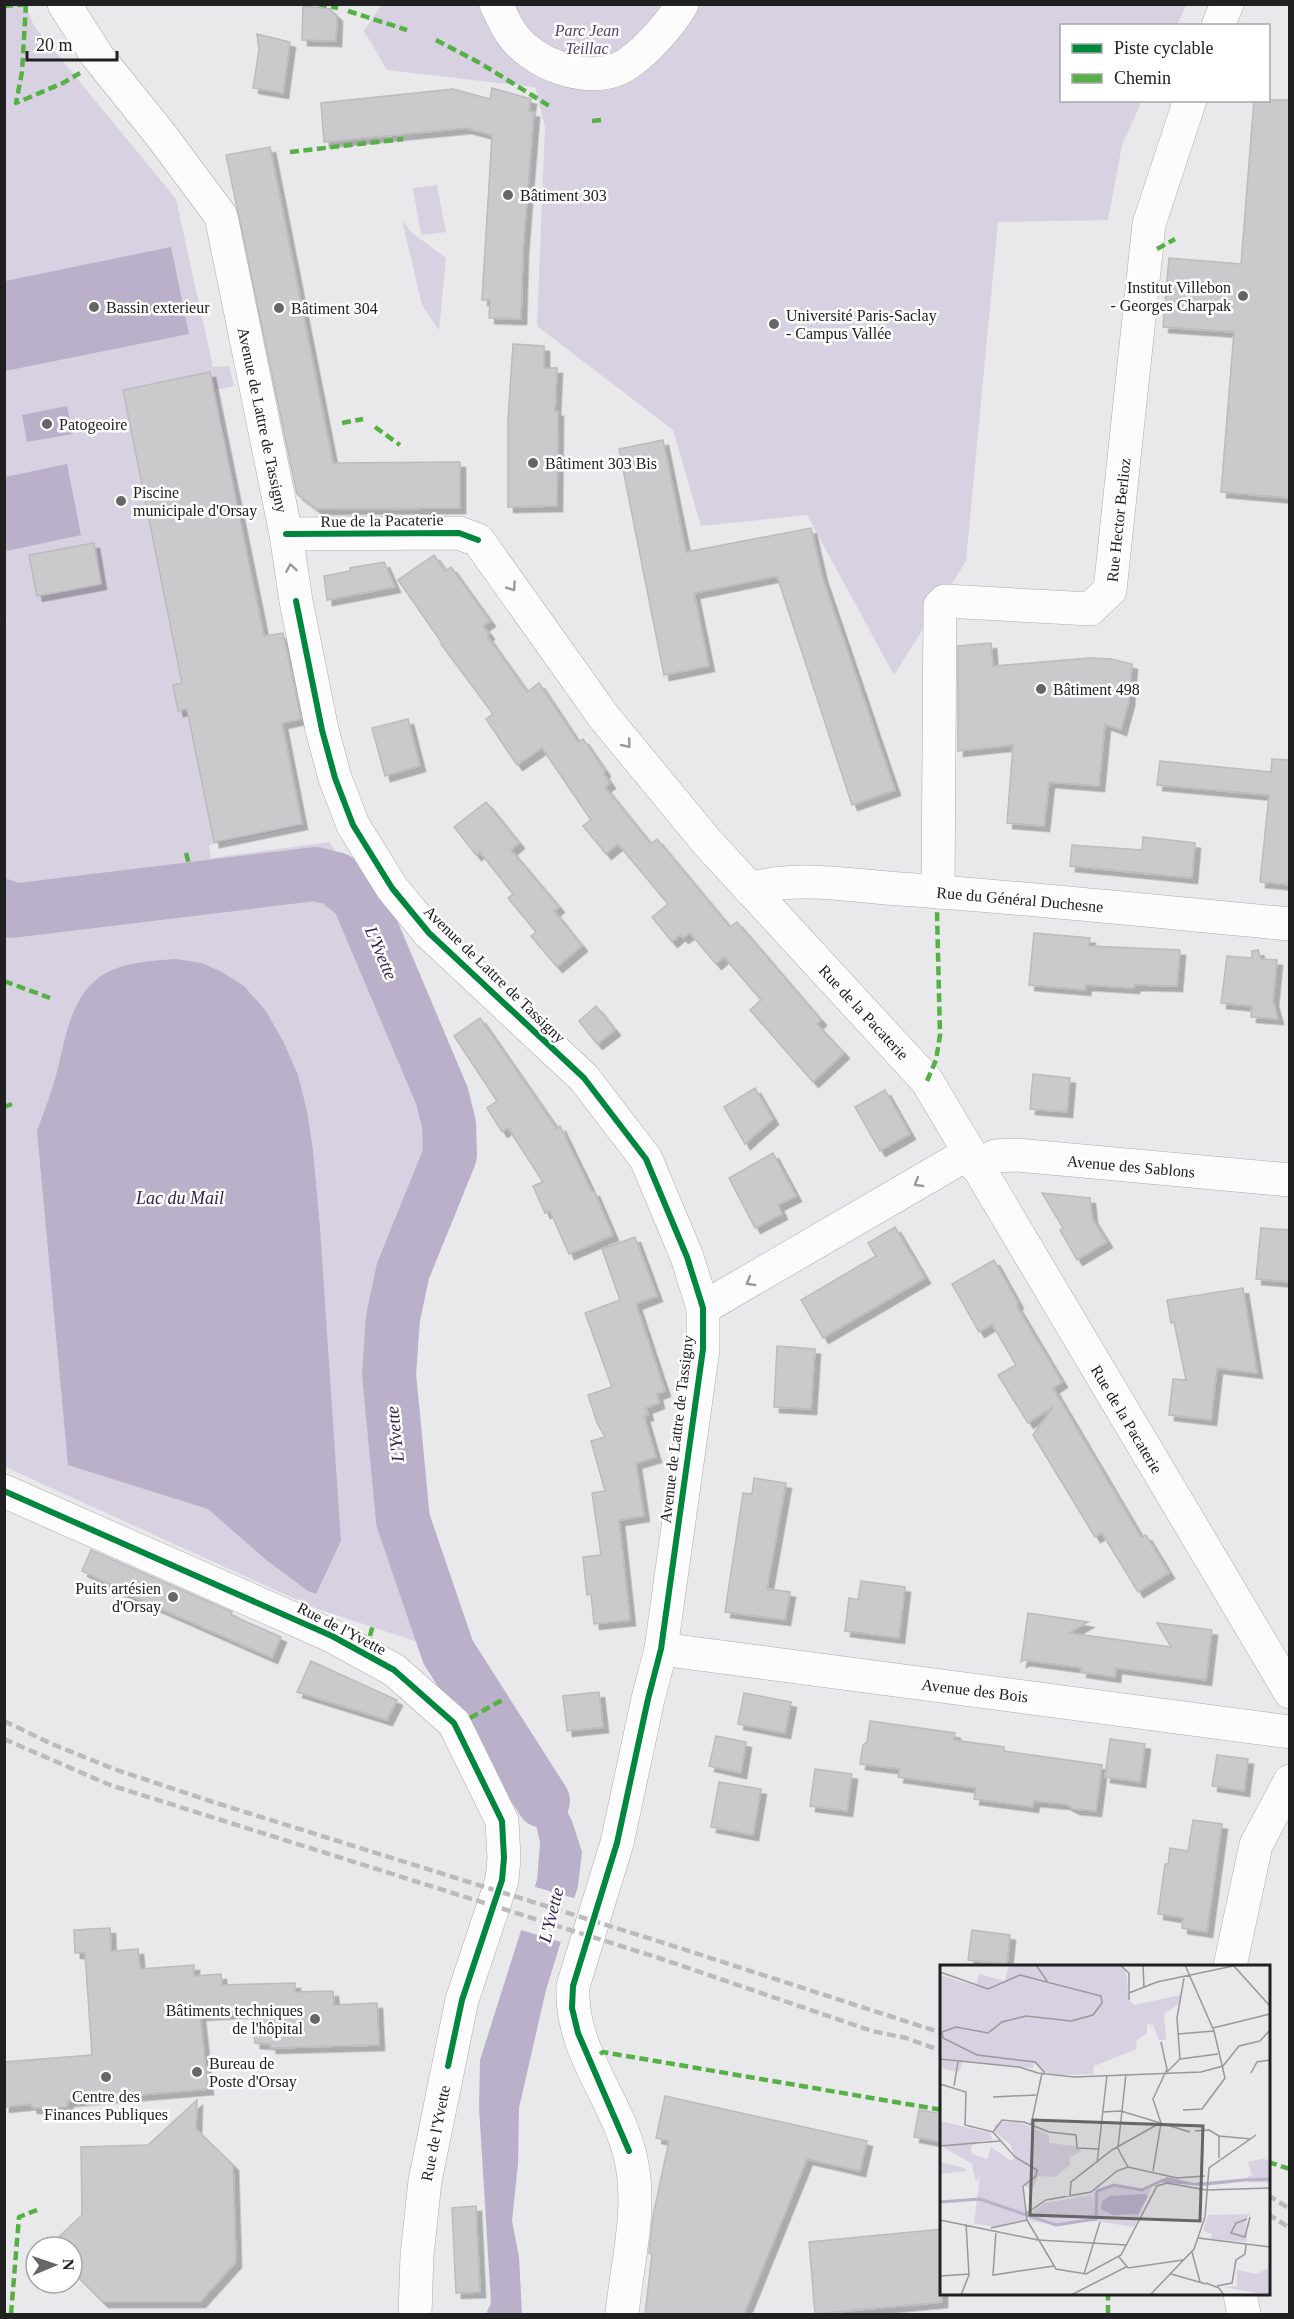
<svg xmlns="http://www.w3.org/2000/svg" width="1294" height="2319" font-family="'Times New Roman',serif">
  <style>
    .green { fill: #d8d1e1 }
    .water { fill: #bbb0ca }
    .pier { fill: #e9e8ea }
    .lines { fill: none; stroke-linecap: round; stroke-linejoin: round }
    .river { stroke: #bbb0ca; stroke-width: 54 }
    .building { fill: #cac9cb; stroke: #bcbbbd; stroke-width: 1.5; filter: url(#shadow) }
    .minor-casing { stroke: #acabad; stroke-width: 34 }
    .minor { stroke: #fcfcfc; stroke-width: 33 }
    .rail { stroke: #bbbbbc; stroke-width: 4.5; stroke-dasharray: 9 4.5; stroke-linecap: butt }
    .quiet { stroke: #55b145; stroke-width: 4.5; stroke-dasharray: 9 4.5; stroke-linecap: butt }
    .cycleway-casing { stroke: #fff; stroke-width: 10 }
    .cycleway { stroke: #00873e; stroke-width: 6 }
    .oneway { stroke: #999 }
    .poi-dot { fill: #666667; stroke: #fff; stroke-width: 2 }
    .labels { text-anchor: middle; stroke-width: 5; stroke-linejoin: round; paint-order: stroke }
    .park-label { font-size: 16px; font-style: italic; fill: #533b6c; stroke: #fff }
    .poi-label { font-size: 16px; fill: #202021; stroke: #fff; text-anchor: start }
    .street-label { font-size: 16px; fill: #202021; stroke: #fff }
    .water-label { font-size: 18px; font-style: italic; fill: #37204f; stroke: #fff }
    .inset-river { fill: none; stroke: #bbb0ca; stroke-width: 3 }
    .inset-road { fill: none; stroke: #99989a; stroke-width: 1.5 }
    .view { fill: #666667; fill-opacity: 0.15; stroke: #666667; stroke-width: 3 }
    .inset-edge { fill: none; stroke: #202021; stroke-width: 3 }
  </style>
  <defs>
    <filter id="shadow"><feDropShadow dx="5.5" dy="5.5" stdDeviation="0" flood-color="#0004"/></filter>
  </defs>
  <rect width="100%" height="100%" fill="#e9e8ea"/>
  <g class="green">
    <polygon points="25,4 34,26 176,199 213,367 229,366 234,386 216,390 302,826 209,845 211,858 330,842 358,897 449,1124 435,1195 403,1271 389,1374 403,1520 448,1652 315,1608 5,1467 4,625 7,624 4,616 4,5"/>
    <polygon points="382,4 1186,5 1177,25 1062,26 1062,100 1142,101 1122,145 1108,220 998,222 966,561 894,675 807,515 701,526 673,430 537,326 545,127 535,87 387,70 364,31"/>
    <polygon points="437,185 446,232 421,235 413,188"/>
    <polygon points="402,220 411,232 446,258 439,330 422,305"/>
  </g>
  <g class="water">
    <polygon points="171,247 189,334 5,371 5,281"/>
    <polygon points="67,406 73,434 27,442 22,415"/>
    <polygon points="67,464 81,535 7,551 4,540 5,477"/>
    <path d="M 176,959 L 202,963 L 222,972 L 244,986 L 266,1011 L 284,1043 L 298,1075 L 307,1111 L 313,1150 L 320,1228 L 341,1541 L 316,1594 L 308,1591 L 265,1559 L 208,1509 L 68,1465 L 37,1131 C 43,1114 50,1097 55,1079 C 65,1044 68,999 101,976 C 122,962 151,961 176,959 Z"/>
    <polygon points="512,1730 557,1792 572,1821 582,1852 578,1886 546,1990 519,2108 518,2164 512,2221 519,2257 522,2314 486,2314 491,2303 479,2107 480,2060 537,1880 540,1843 532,1805 491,1749"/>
  </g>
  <polygon class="pier" points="532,1886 577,1899 564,1943 518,1929"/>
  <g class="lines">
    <polyline class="river" points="4,906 11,911 315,874 336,879 358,897 442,1096 449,1124 450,1155 403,1271 393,1318 389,1374 403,1520 448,1652 543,1801"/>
  </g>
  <g class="building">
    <polygon points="303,6 330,9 337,16 336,41 302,40"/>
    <polygon points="257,34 290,42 283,93 253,88 259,50"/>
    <polygon points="492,88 531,99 529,111 534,112 523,249 521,319 489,318 490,300 482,300 492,135 466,128 324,142 321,103 453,89 490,99"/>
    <polygon points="1254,100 1290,100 1290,498 1221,492 1234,332 1163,327 1169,258 1241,264"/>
    <polygon points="270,147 333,463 460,462 460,508 317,509 297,494 226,155"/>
    <polygon points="513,344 544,346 544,368 557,368 555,411 558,411 557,506 508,507 508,420"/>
    <polygon points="210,372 264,636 283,633 301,719 282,723 302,824 214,842 187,709 178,711 173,685 182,683 123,390"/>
    <polygon points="663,440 686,552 811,528 822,576 895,790 852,805 777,576 694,593 709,666 664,675 619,449"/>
    <polygon points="94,543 101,584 37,596 29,555"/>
    <polygon points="434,555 445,571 451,567 490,621 483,626 489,634 487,636 527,692 539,683 578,742 583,739 605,771 603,773 610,783 605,787 638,828 651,844 657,839 730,927 737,922 821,1020 817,1024 844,1053 813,1082 750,1010 761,1000 724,957 716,964 690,933 683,938 680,935 672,942 652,917 668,904 618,844 606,854 583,826 591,820 542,748 517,765 486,719 493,714 441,644 442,643 398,580"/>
    <polygon points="384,562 395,587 327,600 324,576 350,571 350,568"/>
    <polygon points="991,643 993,666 1089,658 1111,659 1132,664 1129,701 1121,730 1105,724 1099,786 1049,782 1044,826 1007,823 1013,745 958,751 958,646"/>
    <polygon points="408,719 420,766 385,776 372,728"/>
    <polygon points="1272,759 1290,760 1290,885 1260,882 1269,795 1157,785 1160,761 1271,772"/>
    <polygon points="486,802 519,843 511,850 559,907 554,911 582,946 557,967 531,936 536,932 508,898 513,894 480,852 476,855 454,827"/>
    <polygon points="1143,837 1195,843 1192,878 1070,866 1072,845 1142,850"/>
    <polygon points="1034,933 1090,938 1089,946 1180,950 1177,986 1135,985 1134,988 1086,985 1085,990 1029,985"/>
    <polygon points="1258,950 1261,959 1277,960 1273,1001 1278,1019 1251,1017 1252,1006 1221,1003 1227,956 1252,958 1252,951"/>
    <polygon points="596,1006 615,1030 597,1044 579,1021"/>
    <polygon points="480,1018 557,1129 560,1126 592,1192 594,1191 613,1235 569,1254 550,1211 545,1213 533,1186 543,1182 508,1128 502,1132 487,1108 497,1101 454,1036"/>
    <polygon points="1033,1074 1070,1078 1067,1112 1030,1109"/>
    <polygon points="755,1088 773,1119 745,1144 724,1107"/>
    <polygon points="885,1090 910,1134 880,1151 855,1107"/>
    <polygon points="773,1153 796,1196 778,1205 782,1214 755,1228 729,1178"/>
    <polygon points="1042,1193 1090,1198 1092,1218 1107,1242 1077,1260 1060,1230 1063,1228"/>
    <polygon points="895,1227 925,1278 823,1338 801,1300 876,1256 868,1243"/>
    <polygon points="1261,1228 1290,1230 1290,1282 1256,1279"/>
    <polygon points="635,1237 657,1296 636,1304 665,1391 657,1394 659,1403 646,1408 648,1415 644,1416 656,1457 636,1463 644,1516 619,1520 630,1620 594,1624 591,1594 587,1595 583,1557 601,1555 592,1493 605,1491 591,1441 605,1437 597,1423 588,1395 612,1387 585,1313 620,1300 602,1249"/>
    <polygon points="994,1260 1018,1303 1016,1305 1062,1382 1053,1388 1141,1537 1146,1535 1169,1573 1138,1592 1102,1533 1095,1537 1033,1435 1053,1407 1028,1423 998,1375 1016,1365 992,1324 979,1332 952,1284"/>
    <polygon points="1243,1288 1257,1373 1217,1368 1211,1420 1169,1415 1173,1379 1186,1380 1174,1322 1171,1323 1167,1300"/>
    <polygon points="777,1346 815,1349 811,1409 774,1407"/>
    <polygon points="754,1478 786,1483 767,1589 790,1592 785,1620 725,1612 743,1493 752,1494"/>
    <polygon points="91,1550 232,1612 231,1615 281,1637 272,1658 111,1587 112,1585 82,1571"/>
    <polygon points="861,1581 905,1587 899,1638 845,1631 849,1598 858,1600"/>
    <polygon points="1028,1613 1088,1622 1069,1633 1171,1647 1157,1623 1212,1630 1206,1680 1116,1668 1115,1677 1081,1672 1082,1668 1024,1660 1021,1662"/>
    <polygon points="311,1661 397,1700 387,1720 297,1692"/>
    <polygon points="599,1692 603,1727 567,1731 563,1696"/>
    <polygon points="744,1693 791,1702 785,1733 738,1724"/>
    <polygon points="870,1721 955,1733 954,1740 1004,1747 1004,1751 1102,1765 1096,1811 1074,1809 1065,1804 1034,1801 1033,1807 974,1799 976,1788 898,1777 900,1769 860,1764 863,1745 867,1742"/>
    <polygon points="716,1736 746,1742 741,1773 709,1766"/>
    <polygon points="1110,1739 1145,1744 1140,1782 1105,1777"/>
    <polygon points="1217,1755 1248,1759 1244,1791 1212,1786"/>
    <polygon points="815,1769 852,1774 847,1811 810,1806"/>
    <polygon points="719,1782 761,1789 753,1835 711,1827"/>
    <polygon points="1193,1820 1222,1824 1207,1932 1182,1928 1183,1918 1158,1914 1165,1864 1168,1864 1170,1848 1188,1851"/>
    <polygon points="110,1928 111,1951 138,1949 140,1969 194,1965 194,1976 221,1974 222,1985 295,1983 295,1992 333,1991 334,2005 377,2003 379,2045 271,2048 270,2044 255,2043 251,2012 200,2015 208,2089 68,2101 67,2107 32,2108 31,2104 4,2107 4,2062 92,2055 85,1953 75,1953 74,1930"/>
    <polygon points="972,1930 1010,1935 1007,1964 968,1960"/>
    <polygon points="665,2096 867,2141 860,2171 807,2159 744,2314 645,2314 652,2254 649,2253 653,2216 669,2141 656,2138"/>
    <polygon points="197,2100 196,2129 233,2165 236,2262 200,2302 103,2302 72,2271 72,2247 48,2247 82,2215 81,2147 148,2145"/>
    <polygon points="919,2110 942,2114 942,2142 914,2137"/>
    <polygon points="476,2206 480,2292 456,2293 452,2208"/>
    <polygon points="942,2229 942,2302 815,2314 809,2242"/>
  </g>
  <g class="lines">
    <g class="minor-casing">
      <g id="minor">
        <path d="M 64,4 L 98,57 L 160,134 L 221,216 L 286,534 L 296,601 L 322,730 L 335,778 L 353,825 L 392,888 L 429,933 L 584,1078 L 646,1159 L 687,1257 L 703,1308 L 703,1349 L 661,1649 L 648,1699 L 617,1843 L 573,1986 C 570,2051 615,2095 630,2155 C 643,2207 627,2262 622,2314"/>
        <path d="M 496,4 C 501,14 505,24 511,33 C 532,63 582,83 618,69 C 638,61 672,23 682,4"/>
        <polyline points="1218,26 1227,4"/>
        <polyline points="286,534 459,533 478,540 604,717 707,842 927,1081 1290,1692"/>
        <path d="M 750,889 C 797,875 852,886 900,889 C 1030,898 1160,912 1290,924"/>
        <polyline points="938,892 940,606 945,601 1090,609 1110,590 1149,224 1190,100"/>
        <polyline points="976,1166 995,1156 1016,1155 1290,1180"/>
        <polyline points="703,1308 969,1153"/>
        <polyline points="4,1491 332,1636 394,1670 454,1723 502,1821 504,1858 502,1880 462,2000 425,2181 417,2255 415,2314"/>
        <polyline points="661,1649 1290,1732"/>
        <polyline points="1230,1966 1256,1845 1290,1781"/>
        <polyline points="1240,2294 1244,2314"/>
      </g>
    </g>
    <use href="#minor" class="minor"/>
    <g class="rail">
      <polyline points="4,1721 52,1744 114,1769 213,1802 664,1943 942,2033"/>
      <polyline points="4,1739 110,1785 659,1958 872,2031 906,2038 942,2051"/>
      <polyline points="1268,2195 1290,2209"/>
      <polyline points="1268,2214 1290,2228"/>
    </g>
    <g class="quiet">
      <polyline points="26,4 22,72 16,103 63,83 80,73"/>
      <polyline points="318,4 338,8"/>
      <polyline points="4,6 31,4"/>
      <polyline points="348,11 407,30"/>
      <polyline points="436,40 480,63 551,107"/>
      <polyline points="592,121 602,120"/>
      <polyline points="290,152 403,139"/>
      <polyline points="1157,249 1175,239"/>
      <polyline points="342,423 363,419"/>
      <polyline points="375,427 400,445"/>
      <polyline points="186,853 189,864"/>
      <polyline points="4,981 50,998"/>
      <polyline points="927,1081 936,1060 940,1035 937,912"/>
      <polyline points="4,1107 12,1104"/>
      <polyline points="370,1636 373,1625"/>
      <polyline points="470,1718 504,1699"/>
      <polyline points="600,2054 603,2052 942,2110"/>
      <polyline points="1268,2162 1290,2169"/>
      <polyline points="11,2314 19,2217 37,2210"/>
      <polyline points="1108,2314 1108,2294"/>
    </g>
    <g class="cycleway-casing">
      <g id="cycleway">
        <polyline points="286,534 459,533 478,540"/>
        <polyline points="296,601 322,730 335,778 353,825 392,888 429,933 584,1078 646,1159 687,1257 703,1308 703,1349 661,1649 648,1699 617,1843 573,1986 572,2008 578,2033 629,2151"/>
        <polyline points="4,1491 332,1636 394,1670 454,1723 502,1821 504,1858 502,1880 462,2000 448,2066"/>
      </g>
    </g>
    <use href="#cycleway" class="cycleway"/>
  </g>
  <defs><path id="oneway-chevron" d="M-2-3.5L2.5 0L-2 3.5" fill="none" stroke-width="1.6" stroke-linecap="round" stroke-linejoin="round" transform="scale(1.5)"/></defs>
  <g class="oneway">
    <use href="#oneway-chevron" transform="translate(291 568) rotate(-99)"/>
    <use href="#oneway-chevron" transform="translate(512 587) rotate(55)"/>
    <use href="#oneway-chevron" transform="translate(627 744) rotate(51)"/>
    <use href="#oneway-chevron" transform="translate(918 1183) rotate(150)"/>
    <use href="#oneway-chevron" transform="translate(750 1282) rotate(150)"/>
  </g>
  <g class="poi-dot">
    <circle cx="508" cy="195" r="6"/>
    <circle cx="1243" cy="296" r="6"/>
    <circle cx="94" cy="307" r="6"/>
    <circle cx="279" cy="308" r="6"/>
    <circle cx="774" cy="324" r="6"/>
    <circle cx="47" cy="424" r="6"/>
    <circle cx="533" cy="463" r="6"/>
    <circle cx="121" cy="501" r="6"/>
    <circle cx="1041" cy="689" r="6"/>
    <circle cx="173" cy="1597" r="6"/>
    <circle cx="315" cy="2019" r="6"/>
    <circle cx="197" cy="2072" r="6"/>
    <circle cx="106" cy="2077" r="6"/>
  </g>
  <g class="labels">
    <g class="park-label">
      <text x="587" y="36">Parc Jean<tspan x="587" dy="18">Teillac</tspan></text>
    </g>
    <g class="poi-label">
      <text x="520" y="201">Bâtiment 303</text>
      <text x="1231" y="293" text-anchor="end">Institut Villebon<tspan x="1231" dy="18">- Georges Charpak</tspan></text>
      <text x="106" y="313">Bassin exterieur</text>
      <text x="291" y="314">Bâtiment 304</text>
      <text x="786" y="321">Université Paris-Saclay<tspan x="786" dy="18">- Campus Vallée</tspan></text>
      <text x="59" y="430">Patogeoire</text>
      <text x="545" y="469">Bâtiment 303 Bis</text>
      <text x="133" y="498">Piscine<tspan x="133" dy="18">municipale d'Orsay</tspan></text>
      <text x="1053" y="695">Bâtiment 498</text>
      <text x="161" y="1594" text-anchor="end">Puits artésien<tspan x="161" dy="18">d'Orsay</tspan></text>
      <text x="303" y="2016" text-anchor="end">Bâtiments techniques<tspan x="303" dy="18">de l'hôpital</tspan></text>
      <text x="209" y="2069">Bureau de<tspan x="209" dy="18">Poste d'Orsay</tspan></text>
      <text x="106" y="2102" text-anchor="middle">Centre des<tspan x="106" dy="18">Finances Publiques</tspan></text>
    </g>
    <g class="street-label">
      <text transform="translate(263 420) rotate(78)" y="6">Avenue de Lattre de Tassigny</text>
      <text transform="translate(382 520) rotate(-1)" y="6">Rue de la Pacaterie</text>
      <text transform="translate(1118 520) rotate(-84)" y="6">Rue Hector Berlioz</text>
      <text transform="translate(1020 899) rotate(5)" y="6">Rue du Général Duchesne</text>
      <text transform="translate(495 974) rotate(44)" y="6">Avenue de Lattre de Tassigny</text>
      <text transform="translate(864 1012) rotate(47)" y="6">Rue de la Pacaterie</text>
      <text transform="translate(1131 1166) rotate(5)" y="6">Avenue des Sablons</text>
      <text transform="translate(1127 1419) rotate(59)" y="6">Rue de la Pacaterie</text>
      <text transform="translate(676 1429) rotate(-83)" y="6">Avenue de Lattre de Tassigny</text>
      <text transform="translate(342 1628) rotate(27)" y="6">Rue de l'Yvette</text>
      <text transform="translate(975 1690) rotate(7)" y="6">Avenue des Bois</text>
      <text transform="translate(435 2133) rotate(-79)" y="6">Rue de l'Yvette</text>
    </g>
    <g class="water-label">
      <text transform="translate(381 953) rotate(67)" y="6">L'Yvette</text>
      <text x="180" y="1204">Lac du Mail</text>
      <text transform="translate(395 1434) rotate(-96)" y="6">L'Yvette</text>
      <text transform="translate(551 1915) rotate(-76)" y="6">L'Yvette</text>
    </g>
  </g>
  <g transform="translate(940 1965)">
    <rect width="330" height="330" fill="#e9e8ea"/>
    <path d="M 69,0 L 180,1 L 186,6 L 189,35 L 194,40 L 241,30 L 240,38 L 224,49 L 226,75 L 219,75 L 213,60 L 207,59 L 207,68 L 196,76 L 197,84 L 154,101 L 153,109 L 120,110 L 105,107 L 94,97 L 93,103 L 23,97 L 19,107 L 0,103 L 0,10 L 36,21 L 39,9 L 65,16 ZM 0,156 L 50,168 L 53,175 L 40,176 L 31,182 L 32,189 L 47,194 L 51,182 L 71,196 L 75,192 L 70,179 L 56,168 L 54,160 L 61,157 L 79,157 L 109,170 L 109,178 L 134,181 L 142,186 L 130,192 L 130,200 L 115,212 L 98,211 L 93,224 L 83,221 L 87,254 L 54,262 L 34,258 L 40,211 L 36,217 L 32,199 L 0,180 ZM 322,194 L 330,195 L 330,218 L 309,217 L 308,211 L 312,210 L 308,197 ZM 0,197 L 24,203 L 26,206 L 0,209 ZM 174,220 L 192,225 L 212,222 L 194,262 L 149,255 L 116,260 L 90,256 L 89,249 L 105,238 L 151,230 L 153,237 L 153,228 ZM 310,249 L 306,254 L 307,277 L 271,274 L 272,269 L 263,266 L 268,250 ZM 328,303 L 330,330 L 283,322 L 297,321 L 297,305 L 317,309 Z" fill="#d8d1e1"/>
    <path d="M 227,212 L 254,218 L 309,213 L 309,216 L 262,221 L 218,217 ZM 204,229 L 208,231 L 198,249 L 173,250 L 161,244 L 162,236 L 170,231 Z" fill="#bbb0ca"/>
    <path class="inset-river" d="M 307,215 L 330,214M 0,237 L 40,234 L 116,260 L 156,254 L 157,226 L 174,220 L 202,225 L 223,215"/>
    <path class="inset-road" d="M 96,0 L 107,16M 180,0 L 189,8 L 189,35M 203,0 L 204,23M 293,0 L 330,41M 0,7 L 48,24 L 80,10 L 161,31 L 162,38 L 153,50 L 131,56 L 86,51 L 62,57 L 48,68 L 16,62 L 2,67 L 3,73 L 37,90 L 95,97 L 105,108M 189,28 L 217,17 L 293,1M 273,63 L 330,49M 238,69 L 274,66M 0,94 L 79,102 L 98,108M 240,94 L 278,89M 227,107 L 240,94 L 237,53 L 244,13M 98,108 L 134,112 L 261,107 L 283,101 L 299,81 L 320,76 L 330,65M 311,108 L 317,97 L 330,95M 0,119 L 26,127 L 25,160 L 53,167M 14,121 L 18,97M 53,132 L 96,130M 243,145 L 262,144 L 285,113 L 274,66 L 245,0M 162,147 L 181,146 L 250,167M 91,160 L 102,108M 255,166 L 269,165 L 279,171M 53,167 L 62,155 L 84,157 L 109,167 L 136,170 L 137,183 L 158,184M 53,167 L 75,192 L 97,205 L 96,211 L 83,221 L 87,255M 279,171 L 311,174M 0,181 L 60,176M 177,182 L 188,202M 178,182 L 186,109M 279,193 L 279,171M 157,198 L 167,110M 213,206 L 221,158 L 213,134 L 227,104 L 221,77M 266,225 L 330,223M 130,231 L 131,217 L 172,185 L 220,158M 87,248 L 106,235 L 151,227 L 177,206 L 188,202 L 237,213 L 265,211M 307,254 L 296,258 L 291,268 L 305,272 L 310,252M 0,255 L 98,275 L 187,280M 87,255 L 116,304 L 146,309 L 181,290 L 217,221 L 227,218 L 266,225M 51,263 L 87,255M 56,266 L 53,310 L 114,301M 258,273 L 330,282M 252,287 L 260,317M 179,292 L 188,303 L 243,295M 144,309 L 160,257M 231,309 L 266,319M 0,311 L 29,309M 266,318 L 279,323 L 284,330M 277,321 L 292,318 L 296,295 L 305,289 L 306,279M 21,330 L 29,310 L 26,259M 131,330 L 186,302M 210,330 L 254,284 L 265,252 L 269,203 L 316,170"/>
    <path class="view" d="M 93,155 L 263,161 L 260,256 L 90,250 Z"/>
    <rect width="330" height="330" class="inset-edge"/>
  </g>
  <rect width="1294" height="2319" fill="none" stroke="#202021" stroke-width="12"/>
  <rect x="1060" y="24" width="210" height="78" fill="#ffffff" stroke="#a6a6a6" stroke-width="1.5"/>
  <rect x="1072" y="44" width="30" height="9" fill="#00873e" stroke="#a6a6a6" stroke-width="1.5"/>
  <text x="1114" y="54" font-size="18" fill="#202021">Piste cyclable</text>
  <rect x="1072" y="74" width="30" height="9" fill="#55b145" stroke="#a6a6a6" stroke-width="1.5"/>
  <text x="1114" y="84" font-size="18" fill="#202021">Chemin</text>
  <g transform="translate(54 2265) rotate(88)"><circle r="28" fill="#ffffff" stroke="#a6a6a6" stroke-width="1.5"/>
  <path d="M0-4.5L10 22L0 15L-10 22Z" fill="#666667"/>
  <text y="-9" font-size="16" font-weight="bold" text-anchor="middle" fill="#202021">N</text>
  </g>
  <path d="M27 51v9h90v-9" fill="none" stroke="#202021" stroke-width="3"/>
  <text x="36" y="51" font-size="18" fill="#202021" stroke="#ffffff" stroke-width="4.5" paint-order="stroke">20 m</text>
</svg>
